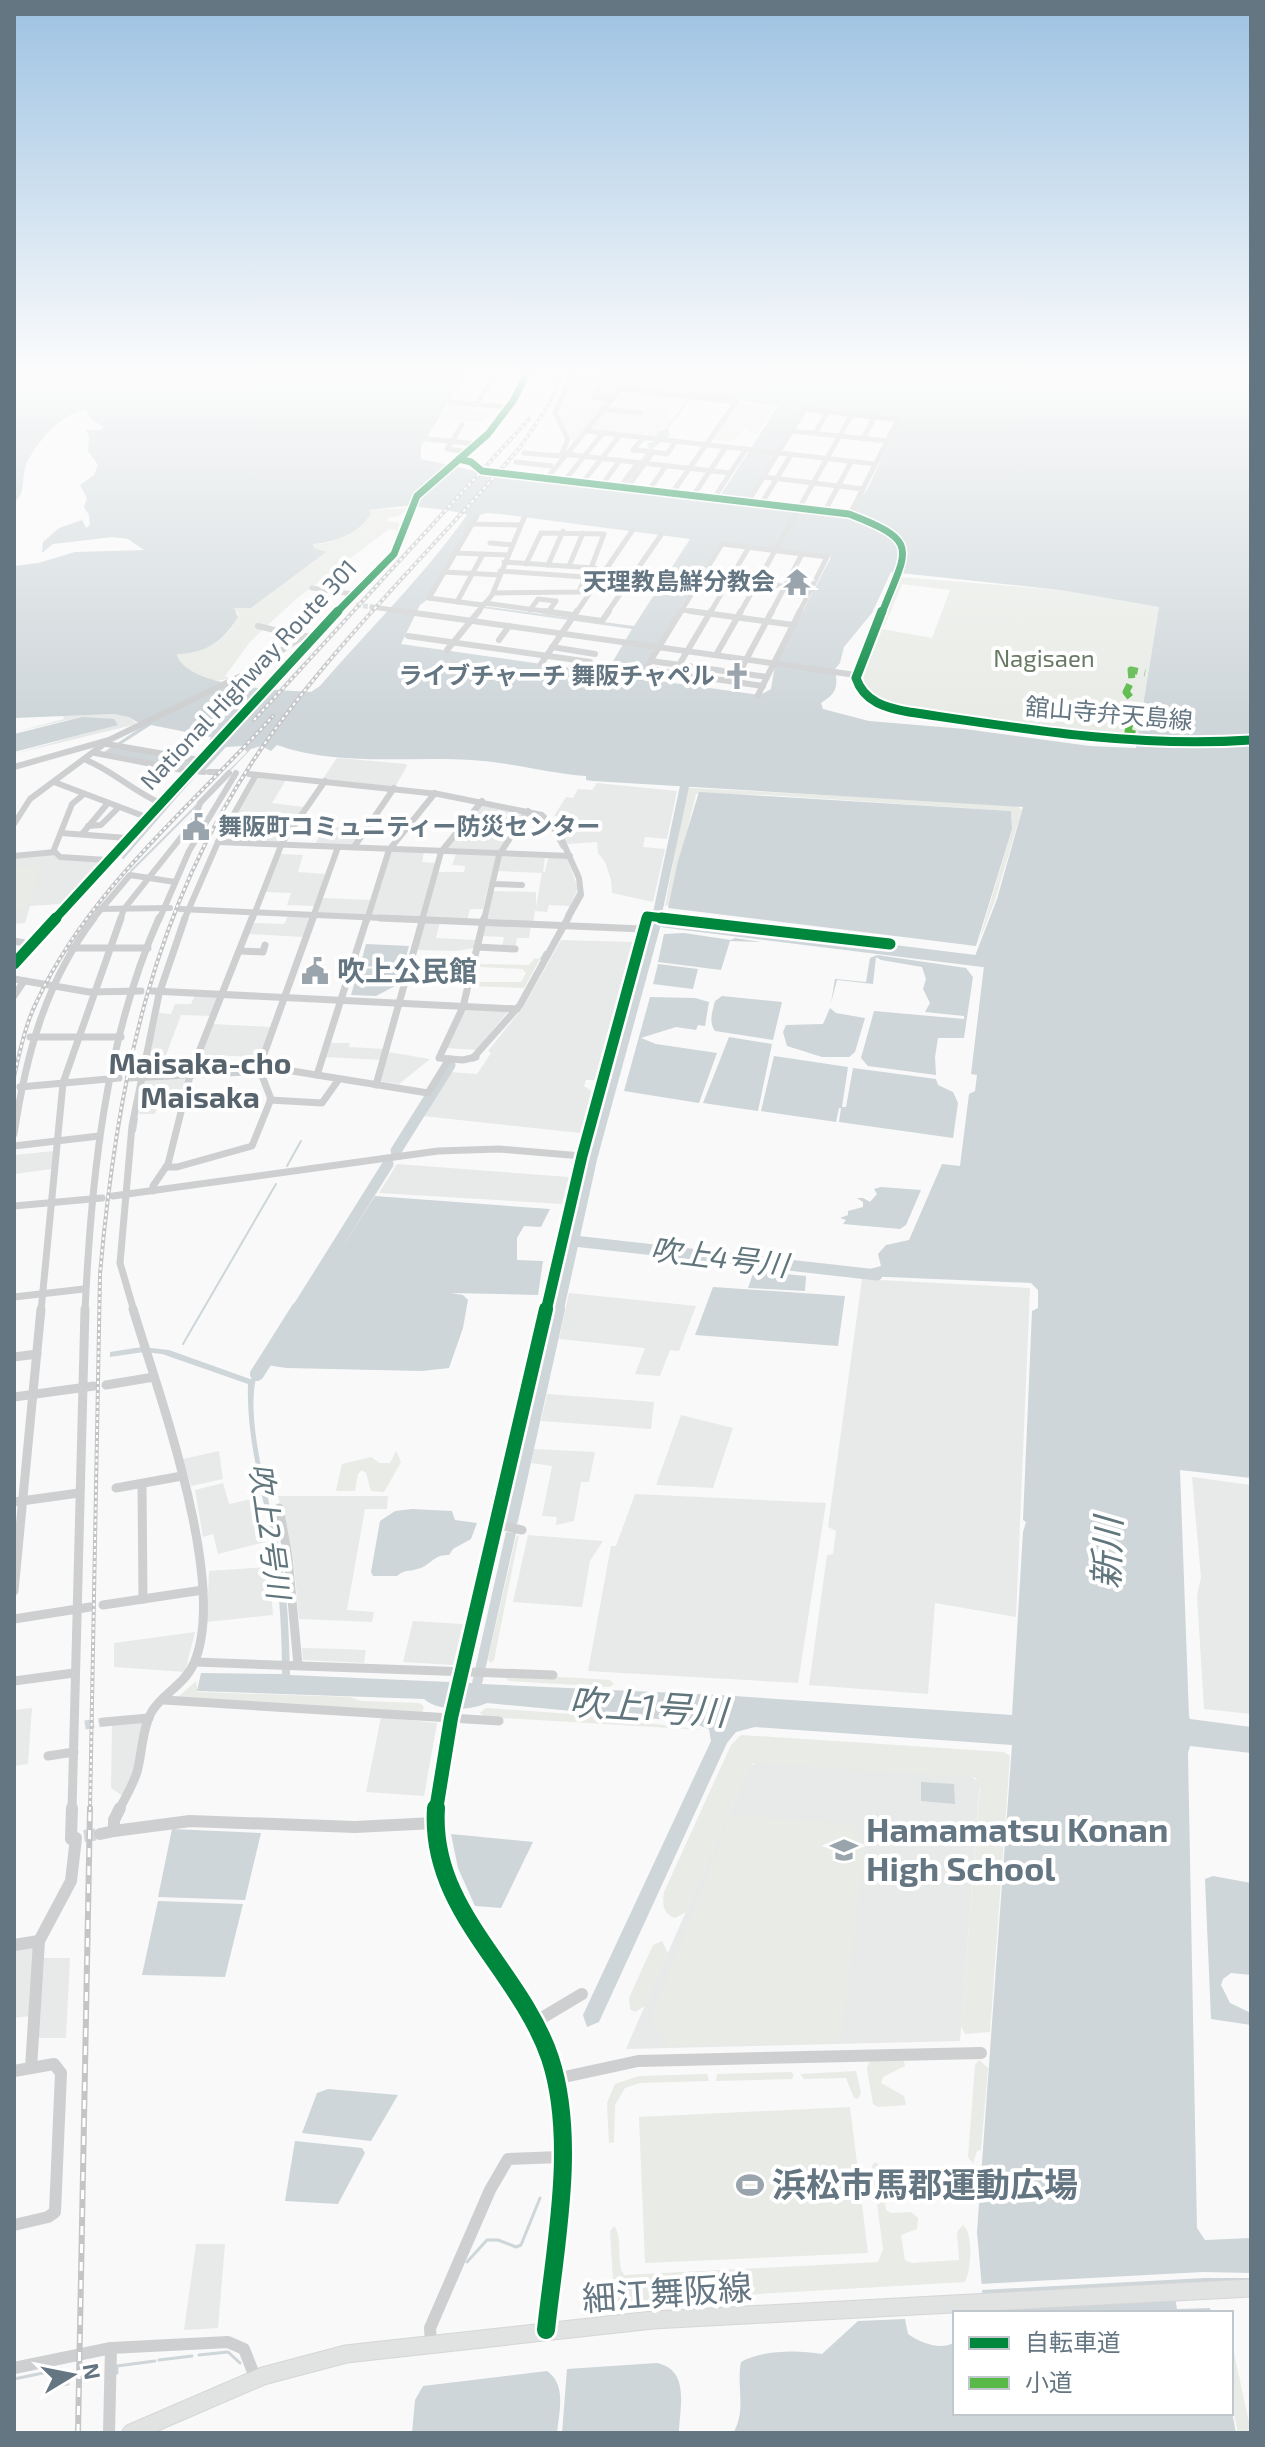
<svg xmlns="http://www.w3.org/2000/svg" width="1265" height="2447" font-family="'Exo 2','Noto Sans JP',sans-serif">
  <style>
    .built { fill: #e8e9e9 }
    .green { fill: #e8ebe6 }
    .water { fill: #ced6d9; fill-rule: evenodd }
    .pier { fill: #f9f9f9 }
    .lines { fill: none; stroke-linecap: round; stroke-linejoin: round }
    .stream-far1 { stroke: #ced6d9; stroke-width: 2 }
    .stream { stroke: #ced6d9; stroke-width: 3 }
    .river-far2 { stroke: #ced6d9; stroke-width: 9 }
    .river-far1 { stroke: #ced6d9; stroke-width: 11 }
    .river { stroke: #ced6d9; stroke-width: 14 }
    .minor-tunnel-far2 { stroke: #d4d8dc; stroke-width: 5; stroke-dasharray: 5 2; stroke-linecap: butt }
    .minor-tunnel-far1 { stroke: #d4d8dc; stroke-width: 9; stroke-dasharray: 9 5; stroke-linecap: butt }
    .minor-tunnel { stroke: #d4d8dc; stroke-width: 12; stroke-dasharray: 12 6; stroke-linecap: butt }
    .major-far2-casing { stroke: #d5d6d7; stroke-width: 7 }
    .major-far1-casing { stroke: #d5d6d7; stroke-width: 9 }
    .major-casing { stroke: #d5d6d7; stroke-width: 19 }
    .highway-far2-casing { stroke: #d5d6d6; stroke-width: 8 }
    .highway-far1-casing { stroke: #d5d6d6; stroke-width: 10 }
    .highway-casing { stroke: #d5d6d6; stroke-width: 13 }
    .minor-far4 { stroke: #cecfd0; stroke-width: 5 }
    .minor-far3 { stroke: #cecfd0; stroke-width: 6 }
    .minor-far2 { stroke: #cecfd0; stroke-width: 7 }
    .minor-far1 { stroke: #cecfd0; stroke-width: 9 }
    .minor { stroke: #cecfd0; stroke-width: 12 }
    .major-far2 { stroke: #e1e2e2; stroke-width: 6 }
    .major-far1 { stroke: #e1e2e2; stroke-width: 8 }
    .major { stroke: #e1e2e2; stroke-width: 17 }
    .highway-far2 { stroke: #e1e2e2; stroke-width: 7 }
    .highway-far1 { stroke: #e1e2e2; stroke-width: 9 }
    .highway { stroke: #e1e2e2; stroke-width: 11 }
    .rail-far1-casing { stroke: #c3c5c6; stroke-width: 4 }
    .rail-casing { stroke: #c3c5c6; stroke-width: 6 }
    .rail-far1 { stroke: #fff; stroke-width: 2; stroke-dasharray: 3; stroke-linecap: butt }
    .rail { stroke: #fff; stroke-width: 3; stroke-dasharray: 9; stroke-linecap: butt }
    .quiet { stroke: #58b947; stroke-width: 7; stroke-dasharray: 15 7; stroke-linecap: butt }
    .cycleway-far4-casing { stroke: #fff; stroke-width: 10 }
    .cycleway-far3-casing { stroke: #fff; stroke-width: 13 }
    .cycleway-far2-casing { stroke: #fff; stroke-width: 16 }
    .cycleway-far1-casing { stroke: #fff; stroke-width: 19 }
    .cycleway-casing { stroke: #fff; stroke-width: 23 }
    .cycleway-far4 { stroke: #00873e; stroke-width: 7 }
    .cycleway-far3 { stroke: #00873e; stroke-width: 9 }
    .cycleway-far2 { stroke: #00873e; stroke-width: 11 }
    .cycleway-far1 { stroke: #00873e; stroke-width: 14 }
    .cycleway { stroke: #00873e; stroke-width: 18 }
    .labels { text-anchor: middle; stroke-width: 8; stroke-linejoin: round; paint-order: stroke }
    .far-poi-label { font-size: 24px; font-weight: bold; fill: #657683; stroke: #fff; text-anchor: end }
    .far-park-label { font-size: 24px; fill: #687a64; stroke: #fff }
    .far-street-label { font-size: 24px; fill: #657683; stroke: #fff }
    .poi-label { font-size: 28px; font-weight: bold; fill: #657683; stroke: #fff; text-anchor: start }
    .neighbourhood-label { font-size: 30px; font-weight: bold; fill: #57646e; stroke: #fff }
    .water-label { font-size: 30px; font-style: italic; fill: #60757c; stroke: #fff }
    .near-poi-label { font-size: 34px; font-weight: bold; fill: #657683; stroke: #fff; text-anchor: start }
    .near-street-label { font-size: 34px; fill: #657683; stroke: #fff }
    .near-water-label { font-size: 36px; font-style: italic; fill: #60757c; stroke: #fff }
  </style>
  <rect width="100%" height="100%" fill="#f9f9f9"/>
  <g class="built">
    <polygon points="450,403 476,405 473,411 490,412 483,422 440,419"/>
    <polygon points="115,714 129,717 137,724 14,754 118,724 82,717 14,732 64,719 63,716"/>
    <polygon points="337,758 406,764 407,766 395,787 322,780"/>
    <polygon points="258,778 286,780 272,803 304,807 280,842 222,840"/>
    <polygon points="597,783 677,791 667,839 645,837 643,847 665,849 653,902 612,893 611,880 605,862 598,853 597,842 566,844 556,824 561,817 554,816 566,797 573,798 578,789 592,790"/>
    <polygon points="483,804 524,813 509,835 501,833 497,838 506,841 498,851 447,849"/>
    <polygon points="326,826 363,831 353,845 315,844"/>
    <polygon points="391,851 424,852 422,862 437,863 421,917 371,915"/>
    <polygon points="56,853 56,858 101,860 60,904 30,906 25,923 14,924 14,857"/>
    <polygon points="280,854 303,855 298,872 326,874 314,906 287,905 291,893 265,892"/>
    <polygon points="456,854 496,855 483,909 470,909 467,920 425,917 438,872 464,872 465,866 452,865"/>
    <polygon points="501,856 545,858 543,872 545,872 548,858 567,858 578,888 570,906 549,905 547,912 535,911 533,923 487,921 493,891 536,892 536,907 542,873 497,871"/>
    <polygon points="322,898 371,900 366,915 317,913"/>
    <polygon points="288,916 311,917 303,937 249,934 253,923 284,924"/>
    <polygon points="424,922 440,922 436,938 476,940 474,948 456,951 417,950"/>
    <polygon points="486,924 531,926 529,938 517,938 515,948 502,947 504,937 483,936"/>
    <polygon points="561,940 633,942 595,1080 586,1080 584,1086 592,1091 580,1133 423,1116 450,1072 477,1074 491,1053 488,1051 524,1006"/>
    <polygon points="195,995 219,996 211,1016 181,1015 159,1074 145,1075 159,1013 171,1014 175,1004 191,1004"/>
    <polygon points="466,1006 510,1009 476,1050 446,1048"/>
    <polygon points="213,1024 271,1027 260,1057 201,1055"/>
    <polygon points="331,1043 350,1043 349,1047 385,1049 382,1060 326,1057"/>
    <polygon points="388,1052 430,1059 399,1084 380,1081"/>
    <polygon points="187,1077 180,1104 158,1104 155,1114 139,1114 144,1080"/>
    <polygon points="54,1151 52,1169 14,1174 14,1155"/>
    <polygon points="397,1164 569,1177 562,1204 379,1193"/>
    <polygon points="862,1279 1030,1288 1016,1617 935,1603 928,1694 809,1685 827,1555 833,1554 836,1531 828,1527"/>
    <polygon points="569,1293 696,1306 679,1351 670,1350 660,1376 635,1374 645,1348 559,1339"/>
    <polygon points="547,1394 654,1402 651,1429 541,1421"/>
    <polygon points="681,1415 733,1428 713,1488 656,1485"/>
    <polygon points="534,1449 595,1452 589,1482 581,1482 574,1521 556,1525 557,1517 542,1516 552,1466 531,1463"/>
    <polygon points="219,1451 223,1479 191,1486 183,1459"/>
    <polygon points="1192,1477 1251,1485 1251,1714 1204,1709 1197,1596 1201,1577"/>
    <polygon points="223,1483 229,1504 256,1498 265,1542 218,1554 213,1534 203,1537 195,1490"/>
    <polygon points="635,1494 826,1503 798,1683 588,1671 611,1546 616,1546"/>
    <polygon points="278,1496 388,1496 387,1509 365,1509 347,1610 374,1612 372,1622 299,1619 293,1556"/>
    <polygon points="528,1535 603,1541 590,1561 582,1607 513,1602"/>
    <polygon points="269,1567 273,1615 207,1622 209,1571"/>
    <polygon points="413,1621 463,1624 453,1665 403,1662"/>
    <polygon points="195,1632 185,1672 114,1667 114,1643"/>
    <polygon points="302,1648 344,1649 366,1650 364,1663 303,1660"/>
    <polygon points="14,1692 14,1710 32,1708 28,1764 14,1766"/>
    <polygon points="381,1717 437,1723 424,1796 366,1792"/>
    <polygon points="144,1721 132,1776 123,1796 111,1788 112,1724"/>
    <polygon points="758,1762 971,1777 980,1782 960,2041 626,2049 749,1767"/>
    <polygon points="34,1944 30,2016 14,2018 14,1948"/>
    <polygon points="42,1958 70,1958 66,2038 37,2038"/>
    <polygon points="196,2244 225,2244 218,2328 184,2330"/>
  </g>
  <g class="green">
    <polygon points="576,372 599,375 608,400 573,442 558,417"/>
    <polygon points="622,391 631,394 689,397 680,409 670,409 668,418 672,421 665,428 655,433 656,438 645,437 652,426 642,437 590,429 606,410 618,405 616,398"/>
    <polygon points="737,402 775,406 756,435 745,429 731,442 712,440"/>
    <path d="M 406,508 L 400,516 L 388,518 L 388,521 L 399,523 L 398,531 L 389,529 L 295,600 L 250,642 L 225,676 L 229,678 C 212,686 181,672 177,653 C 206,652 227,642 239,614 L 232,608 L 251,608 L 325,552 L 314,548 L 313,544 C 335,545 350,532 368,520 L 368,510 Z"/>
    <path d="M 900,577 L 1060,590 L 1159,607 L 1137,740 L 920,711 C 855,696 854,692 877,633 L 882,629 L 932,638 L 950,590 L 902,584 L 885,625 L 881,626 Z"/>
    <polygon points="690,788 1015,805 1022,810 995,900 978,944 1012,829 1011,811 767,795 696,794 669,905 665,906 687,790"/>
    <path d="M 39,866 C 35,884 36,909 14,912 L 14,867 Z"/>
    <polygon points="535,958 540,959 524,988 472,986 476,971 479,972 477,982 521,982 526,973 522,969 480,967 479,964 529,965"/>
    <polygon points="396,1451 401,1462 384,1492 371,1491 366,1473 362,1470 358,1474 355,1491 336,1491 342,1464 371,1457 380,1463 390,1463"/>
    <polygon points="519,1535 494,1660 490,1663 488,1659 516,1537"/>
    <polygon points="510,1674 610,1680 614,1684 610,1687 509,1681 505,1677"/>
    <polygon points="196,1681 198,1692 350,1697 361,1701 420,1703 424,1707 422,1712 178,1697"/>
    <polygon points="486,1708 572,1714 704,1730 485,1717 480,1713"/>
    <path d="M 741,1735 L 1004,1752 L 1010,1756 L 990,2032 L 965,2034 L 961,2026 L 980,1788 L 976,1778 L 754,1763 L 749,1767 L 686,1912 L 675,1918 C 663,1914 662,1904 664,1892 L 731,1745 Z"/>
    <polygon points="731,1815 854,1824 865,1849 841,2042 669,2046 651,2018"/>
    <polygon points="662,1941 668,1953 645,2006 635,2012 630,2009 629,1998 653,1945"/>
    <polygon points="873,2060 904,2061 905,2066 883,2077 881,2083 904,2096 906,2105 878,2107 873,2104 867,2069 869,2062"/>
    <polygon points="979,2060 988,2068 981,2150 977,2151 973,2163 968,2157 975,2065"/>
    <polygon points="856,2071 861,2093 858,2099 854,2098 846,2078 804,2079 800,2074"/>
    <polygon points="791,2072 794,2075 792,2079 716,2081 717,2074"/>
    <polygon points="707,2074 709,2081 640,2083 625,2088 615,2105 614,2142 609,2143 607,2103 615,2084 639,2076"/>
    <polygon points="850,2107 868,2253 645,2263 639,2117"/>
    <path d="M 875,2162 L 879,2165 L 886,2210 L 891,2213 L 911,2212 L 918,2218 L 917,2229 L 901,2235 L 905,2260 L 912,2263 L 959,2260 L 957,2232 L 963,2225 C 974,2234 971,2270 965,2282 L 621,2302 L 614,2298 L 610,2231 L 614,2226 C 624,2239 615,2261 624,2275 L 878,2262 L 883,2249 L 872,2166 Z"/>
    <polygon points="1231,2339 1251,2432 1251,2433 1238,2433 1231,2400"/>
  </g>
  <g class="water">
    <path d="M 14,372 L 467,372 L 421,447 L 421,459 L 481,472 L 619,490 L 649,449 L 647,444 L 656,440 L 657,432 L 666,429 L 690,396 L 618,387 L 610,397 L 597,396 L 608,383 L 605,372 L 1251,372 L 1251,1478 L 1180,1470 L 1189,1716 L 1190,1719 L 1251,1727 L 1251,1753 L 1190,1746 L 1188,1753 L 1197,2228 L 1205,2240 L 1251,2238 L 1251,2279 L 1173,2284 L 1177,2309 L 1210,2308 L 1211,2313 L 995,2313 L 983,2300 L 977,2232 L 1012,1745 L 755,1727 L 736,1732 L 727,1743 L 599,2022 L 587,2027 L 583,2015 L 711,1741 L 709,1729 L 690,1722 L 487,1703 C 470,1711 439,1712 424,1699 L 197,1691 L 201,1673 L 282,1674 C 282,1637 280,1600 275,1562 C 266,1502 246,1445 248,1384 L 162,1354 L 144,1352 L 110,1357 L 110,1352 L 142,1347 L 169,1350 L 250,1379 L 256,1378 C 245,1428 273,1507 281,1559 C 288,1597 289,1636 290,1675 L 472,1683 L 506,1532 L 516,1533 L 482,1684 L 719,1695 L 1012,1715 L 1023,1532 L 1026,1522 L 1023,1520 L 1032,1311 L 1038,1308 L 1038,1290 L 1031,1283 L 864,1276 L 862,1271 L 881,1266 L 878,1254 L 886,1245 L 909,1240 L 942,1164 L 960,1166 L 969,1094 L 975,1091 L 977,1075 L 971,1074 L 984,966 L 975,956 L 997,899 L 1023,807 L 593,781 L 586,780 L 586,776 C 547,773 510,762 471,760 C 408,756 338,767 277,745 L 271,751 L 261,746 L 251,749 L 231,770 L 229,770 L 247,752 L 242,746 L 226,747 L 206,769 L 177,767 L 104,752 L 143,726 L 129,717 L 114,714 L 14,718 L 14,566 L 38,563 L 75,552 L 144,550 L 128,539 L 113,537 L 53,544 L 42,553 L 43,542 L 59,528 L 82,520 L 86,528 L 90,525 L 89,515 L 84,507 L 87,498 L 80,485 L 94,475 L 98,465 L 88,451 L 89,437 L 86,430 L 101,430 L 103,427 L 91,419 L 86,410 C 60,414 40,439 27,462 C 20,477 28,490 14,503 ZM 700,395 L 778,406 L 718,499 L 714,501 L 622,490 L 653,448 L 670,435 L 668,429 L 692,397 ZM 806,408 L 900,419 L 868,488 L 848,515 L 746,500 ZM 406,506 C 415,506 460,511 467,515 C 422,578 370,628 320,686 L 311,692 C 282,690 185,688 177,654 C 206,653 223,642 238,617 L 234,608 L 251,608 L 326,552 L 314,548 L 313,544 C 333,543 360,533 371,514 L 369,510 ZM 487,513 L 500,514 L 690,539 L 634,626 L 428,599 L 476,516 ZM 720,543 L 831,557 L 775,665 L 771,689 L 760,695 L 637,678 ZM 891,572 L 1060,590 L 1159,607 L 1136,748 L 1090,746 L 965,729 L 869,721 L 823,709 L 821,703 C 837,693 838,688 835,669 L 840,663 L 844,647 L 872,613 ZM 427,600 L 632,629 L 606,673 L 401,644 L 420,605 ZM 151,725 L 211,737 L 210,740 L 222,744 L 203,763 L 117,747 Z"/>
    <polygon points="82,717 114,719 118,725 14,752 14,734"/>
    <polygon points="699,792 1011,811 1012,829 976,946 668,908 678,861"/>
    <polygon points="684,933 731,940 735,938 761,942 730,941 721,970 658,962 664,934"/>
    <polygon points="366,944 409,946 403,968 360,966"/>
    <polygon points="877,955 966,968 973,977 964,1038 938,1038 935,1057 936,1075 868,1066 861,1058 874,1011 964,1019 964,1016 925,1012 930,1003 923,989 926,979 922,967 881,960 876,957 873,984 837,980 831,1003 835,979 866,982 870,958"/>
    <polygon points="658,964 698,969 693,989 653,984"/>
    <polygon points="359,968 401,970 397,985 376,996 351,995"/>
    <path d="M 722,996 L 782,1002 L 773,1040 L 715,1031 C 708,1021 713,1010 715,1001 Z"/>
    <polygon points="650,997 695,998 709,1002 705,1026 698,1025 696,1030 676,1027 641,1038 656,1044 717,1053 699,1103 624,1091"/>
    <polygon points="830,1008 836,1013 865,1018 855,1052 849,1057 822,1057 787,1046 783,1032 786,1025 823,1024"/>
    <polygon points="729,1037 772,1044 758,1111 703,1103"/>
    <polygon points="774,1056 848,1067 842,1107 846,1107 853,1068 936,1079 938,1085 953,1092 958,1103 953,1138 839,1122 841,1108 839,1108 836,1122 761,1111"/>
    <polygon points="881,1187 921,1190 906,1225 900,1229 843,1224 846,1220 840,1218 848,1215 848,1211 863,1207 863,1202 857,1198 863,1198 870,1202 877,1194 874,1189"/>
    <polygon points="375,1196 550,1209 541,1227 524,1226 517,1238 517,1260 543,1261 538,1295 451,1293 463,1295 468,1300 463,1328 449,1368 422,1371 286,1368 267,1365"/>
    <polygon points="754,1271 806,1276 805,1291 748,1288"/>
    <polygon points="713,1287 845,1296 838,1346 695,1335"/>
    <path d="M 412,1509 L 452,1511 L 455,1520 L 477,1523 L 471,1539 L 453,1549 L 449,1555 C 433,1554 431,1566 417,1569 C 408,1572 405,1569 397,1576 L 373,1576 L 371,1572 L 380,1521 L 395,1511 Z"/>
    <polygon points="921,1782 954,1784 955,1804 921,1801"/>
    <polygon points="172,1829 261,1833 245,1900 158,1897"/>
    <polygon points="451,1834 533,1842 501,1908 475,1906 458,1868"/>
    <polygon points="1213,1876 1251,1883 1251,1975 1231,1973 1223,1979 1221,1985 1230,2003 1251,2013 1251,2025 1211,2019 1205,1879"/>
    <polygon points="158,1901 243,1904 225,1977 142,1975"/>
    <polygon points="328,2089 398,2095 371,2141 302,2133 317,2093"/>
    <polygon points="295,2141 362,2148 365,2153 338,2204 285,2201"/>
    <path d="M 905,2319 L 908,2334 C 920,2343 942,2351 955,2342 L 955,2413 L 1231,2413 L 1231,2407 L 1236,2433 L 733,2433 C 747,2411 736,2386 741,2362 C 763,2350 797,2350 822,2354 L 858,2321 Z"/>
    <path d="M 657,2363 C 690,2370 680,2407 679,2433 L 562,2433 L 567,2369 Z"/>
    <path d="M 547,2371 C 567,2385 559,2412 557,2433 L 412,2433 L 415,2400 L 423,2386 Z"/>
  </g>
  <polygon class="pier" points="1203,2272 1251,2273 1251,2278 1205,2278 981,2290 980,2284"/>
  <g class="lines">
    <g class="stream-far1">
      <polyline points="552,829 562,848"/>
      <polyline points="123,858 195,775"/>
      <polyline points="131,871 198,804"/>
      <polyline points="657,905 660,906"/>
      <polyline points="566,915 578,893"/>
      <polyline points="650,931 654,931"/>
      <polyline points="541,959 545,952"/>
      <polyline points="135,1131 137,1119"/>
      <polyline points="287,1166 301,1141"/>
      <polyline points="183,1344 276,1184"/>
    </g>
    <g class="stream">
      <polyline points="467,2262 487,2240 498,2240 516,2247 521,2245 540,2198"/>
      <polyline points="199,2355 228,2352 240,2363"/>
      <polyline points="159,2360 192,2356"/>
      <polyline points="54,2371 61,2369 61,2385 68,2384"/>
      <polyline points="114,2373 117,2373 117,2366 155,2361"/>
      <polyline points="14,2379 48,2372"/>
    </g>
    <polyline class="river-far2" points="656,920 685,784 693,779"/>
    <g class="river-far1">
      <polyline points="664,922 995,963"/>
      <polyline points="396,1151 450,1065"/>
      <polyline points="574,1241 877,1275"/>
      <polyline points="296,1311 388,1164"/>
      <polyline points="558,1311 592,1157 657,918"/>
    </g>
    <g class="river">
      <polyline points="257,1374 298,1309"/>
      <polyline points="511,1520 558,1309"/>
    </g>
    <polyline class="minor-tunnel-far2" points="356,605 372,607"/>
    <polyline class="minor-tunnel-far1" points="85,1725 104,1722"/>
    <polyline class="minor-tunnel" points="84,1836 100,1834"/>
    <g class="major-far2-casing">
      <path id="major-far2" d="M 459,459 L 471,462 L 482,471 L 849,514 C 922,542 907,548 882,613"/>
    </g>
    <g class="major-far1-casing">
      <path id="major-far1" d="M 882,611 L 856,678 C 864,702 886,708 909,712 C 1024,729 1135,748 1251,740"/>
    </g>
    <g class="major-casing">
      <polyline id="major" points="131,2433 263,2376 346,2354 653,2320 1251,2288"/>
    </g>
    <g class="highway-far2-casing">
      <polyline id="highway-far2" points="336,613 394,554 417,496 488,434 513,401 528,372"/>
    </g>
    <g class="highway-far1-casing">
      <polyline id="highway-far1" points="54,920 338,611"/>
    </g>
    <g class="highway-casing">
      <polyline id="highway" points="14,964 56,918"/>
    </g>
    <g class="minor-far4">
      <polyline points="601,372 604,384 594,397 611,399"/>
      <polyline points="449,402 509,407"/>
      <polyline points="477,404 496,372"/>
      <polyline points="602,409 641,413"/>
      <polygon points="805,409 898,420 851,512 749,500"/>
      <polyline points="462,425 447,449 469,452"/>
      <polyline points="586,431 875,464"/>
      <polyline points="792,431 887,441"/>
      <polyline points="815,433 828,411"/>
      <polyline points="643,438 633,450 646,451"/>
      <polyline points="427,439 478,444"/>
      <polyline points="863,439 875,416"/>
      <polyline points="524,453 560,456"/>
      <polyline points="562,453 568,439 555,413 573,372"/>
      <polyline points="564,454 730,473"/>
      <polyline points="516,462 551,466"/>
      <polyline points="764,477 863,489"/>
      <polyline points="556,479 548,477 620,389 736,402 672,493"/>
      <polyline points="565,480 603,433"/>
      <polyline points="583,482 620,435"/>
      <polyline points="602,485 620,460"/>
      <polyline points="620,487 638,463"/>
      <polyline points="627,488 653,452 667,454 676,441"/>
      <polyline points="649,490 666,466"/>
      <polyline points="693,496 726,447"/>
      <polyline points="708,497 714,498 746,449"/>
      <polyline points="763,501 791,455"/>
      <polyline points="826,509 851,462"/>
      <polyline points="477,516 429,598 483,605"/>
      <polyline points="472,524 521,525"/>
      <polyline points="490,543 512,545"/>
      <polyline points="455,553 508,555"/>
      <polyline points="504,562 595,568"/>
      <polyline points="526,564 541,533 604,534 591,568"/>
      <polyline points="548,565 563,531"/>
      <polyline points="569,566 583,533"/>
      <polyline points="604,570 663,578"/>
      <polyline points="500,571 599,578"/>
      <polyline points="444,572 500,575"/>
      <polyline points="703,576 812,590"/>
      <polyline points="312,588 352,594"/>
      <polyline points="493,593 579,592 585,577"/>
      <polyline points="457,602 483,554"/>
      <polyline points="485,603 558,613"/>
      <polyline points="372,607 415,613"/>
      <polyline points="530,610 538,599 556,601 548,612"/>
      <polyline points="682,610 705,613"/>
      <polyline points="477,613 492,595 524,518"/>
      <polyline points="576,613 632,531"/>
      <polyline points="607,613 661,535"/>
      <polyline points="680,613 722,544 827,557 799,613"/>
      <polyline points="710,613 749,547"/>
      <polyline points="740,613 852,414"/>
      <polyline points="771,613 802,554"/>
    </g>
    <g class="minor-far3">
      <polyline points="401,611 856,675"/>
      <polyline points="544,611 572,615"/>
      <polyline points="690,611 794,625"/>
      <polyline points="573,617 602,621 609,611"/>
      <polyline points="258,626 303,637"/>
      <polyline points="408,636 590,662 585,670"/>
      <polyline points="499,640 509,626"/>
      <polyline points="552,647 595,654"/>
      <polyline points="447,650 479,611"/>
      <polyline points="716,655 741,611"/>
      <polyline points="651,661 767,677"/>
      <polyline points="541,664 577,611"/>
      <polyline points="679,665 711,611"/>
      <polyline points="646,669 763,686"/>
      <polyline points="739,673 772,611"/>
      <polyline points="640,678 681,611"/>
      <polyline points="758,695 800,611"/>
      <polyline points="101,743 199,760"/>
      <polyline points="95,753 188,771"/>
      <path d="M 86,760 C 113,771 133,791 160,803"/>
      <polyline points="14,767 109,740 243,675 304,636 313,636"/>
      <polyline points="189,770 204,772"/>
      <polyline points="209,772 218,772"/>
      <polyline points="249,774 438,794 542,815 558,831 579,878 581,895 567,920"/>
      <polyline points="54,782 146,817"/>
      <polyline points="14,824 30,799 108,741"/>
      <polyline points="88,826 101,825 119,807"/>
      <polyline points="61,833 127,838"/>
      <polyline points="82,834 108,803"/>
      <polyline points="218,842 570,856"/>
      <polyline points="354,847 394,788"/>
      <polyline points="53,852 72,804 84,794"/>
      <polyline points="14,856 55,852 60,857 107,860"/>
      <polyline points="492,884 522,885"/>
      <polyline points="98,909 170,908"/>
      <polyline points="180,909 427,920"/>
      <polyline points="92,920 130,875 175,882"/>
      <polyline points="120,920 124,909 194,821 200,803 229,773"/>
      <polyline points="159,920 189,851 236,773"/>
      <polyline points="184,920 218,842 256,775"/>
      <polyline points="252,920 282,843 325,781"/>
      <polyline points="312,920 338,847"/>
      <polyline points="367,920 389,850 435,793"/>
      <polyline points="422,920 441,852 482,801"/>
      <polyline points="484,920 499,855 528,811"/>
      <polyline points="646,920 647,916 679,920"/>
    </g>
    <g class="minor-far2">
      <polyline points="380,918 643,929"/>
      <polyline points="661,918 890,944"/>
      <polyline points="14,941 30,944"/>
      <polyline points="477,947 515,949"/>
      <polyline points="70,948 148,948"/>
      <polyline points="240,951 263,952 265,945"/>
      <polyline points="14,979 89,992 141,991"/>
      <polyline points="152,991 517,1009"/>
      <polyline points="14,996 24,981"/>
      <polyline points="30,1037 121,1037"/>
      <polyline points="476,1057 463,1060 439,1058 463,1007 484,918"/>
      <polyline points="473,1058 520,1005 568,918"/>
      <polyline points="317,1075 367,918"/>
      <polyline points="129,1078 286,1070 428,1093 449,1059"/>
      <polyline points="376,1085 423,918"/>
      <polyline points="20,1087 119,1078"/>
      <polyline points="270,1100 322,1103 339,1079"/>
      <path d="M 14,1134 C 26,1055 45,983 94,918"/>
      <polyline points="14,1146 99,1136"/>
      <polyline points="166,1167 177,1167 252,1146 271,1099 259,1068 313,918"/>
      <polyline points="153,1191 153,1186 168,1164 191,1072 252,918"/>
      <polyline points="113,1196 438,1151 499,1149 582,1156"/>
      <polyline points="14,1206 102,1198"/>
      <polyline points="14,1297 84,1289"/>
      <polyline points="41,1311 63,1083 121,918"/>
      <path d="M 85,1311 C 91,1180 105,1039 159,918"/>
      <polyline points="134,1311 120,1263 132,1126 159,994 185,918"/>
      <polyline points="546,1311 582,1156 647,918"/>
    </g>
    <g class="minor-far1">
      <polyline points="14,1357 37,1354"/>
      <polyline points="106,1385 154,1377"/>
      <polyline points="14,1397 94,1386"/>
      <polyline points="142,1484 143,1599"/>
      <polyline points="116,1488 182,1476"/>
      <polyline points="14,1502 79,1493"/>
      <polyline points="279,1508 288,1557 298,1665"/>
      <polyline points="498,1525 522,1530"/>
      <polyline points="14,1591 41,1309"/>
      <polyline points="103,1605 203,1590"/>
      <polyline points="14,1619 90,1607"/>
      <polyline points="195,1662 553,1675"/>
      <polyline points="14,1681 74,1673"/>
      <polyline points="164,1700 499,1721"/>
      <polyline points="104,1722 149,1718"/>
      <polyline points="48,1756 74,1752"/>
      <polyline points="72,1810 85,1309"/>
      <path d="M 119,1810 C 125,1798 133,1785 137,1772 C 142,1754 142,1730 151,1713 C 160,1695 185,1685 194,1663 C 229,1584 158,1392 133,1309"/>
      <polyline points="436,1810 451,1718 546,1309"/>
    </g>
    <g class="minor">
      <path d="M 436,1808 C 429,1910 520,1969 550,2058 C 577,2140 555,2246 546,2330"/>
      <polyline points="114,1831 190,1821 355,1827 434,1823"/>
      <polyline points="100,1834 114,1831 114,1820 120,1808"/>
      <polyline points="14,1945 39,1941"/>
      <polyline points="535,2022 582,1994"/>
      <polyline points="31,2068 39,1941 71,1881 76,1838 71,1839 72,1808"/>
      <polyline points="14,2071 54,2064 61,2073 55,2212 48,2217 14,2225"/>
      <polyline points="555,2079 638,2061 981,2053"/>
      <polyline points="431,2343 430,2328 490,2190 508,2159 560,2157"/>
      <polyline points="14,2368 111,2348 228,2342 244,2349 255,2377"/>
      <polyline points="109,2433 111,2348"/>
    </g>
    <use href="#major-far2" class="major-far2"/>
    <use href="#major-far1" class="major-far1"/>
    <use href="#major" class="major"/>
    <use href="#highway-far2" class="highway-far2"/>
    <use href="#highway-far1" class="highway-far1"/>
    <use href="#highway" class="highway"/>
    <g class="rail-far1-casing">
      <g id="rail-far1">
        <polyline points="254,720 529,419"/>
        <path d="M 14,1077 C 20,1051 25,1025 37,1001 C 89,889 192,806 273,716"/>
        <path d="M 90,1810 L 100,1274 C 117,1080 153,901 268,739 C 343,634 438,544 521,446 L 548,406 L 564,372"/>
      </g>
    </g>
    <g class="rail-casing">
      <polyline id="rail" points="78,2433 90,1808"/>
    </g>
    <use href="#rail-far1" class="rail-far1"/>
    <use href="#rail" class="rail"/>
    <polyline class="quiet" points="1135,734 1128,732 1134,702 1126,692 1132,680 1131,670 1145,673"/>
    <g class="cycleway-far4-casing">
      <g id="cycleway-far4">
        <path d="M 459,459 L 471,462 L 482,471 L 849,514 C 922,542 907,548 882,613"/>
        <polyline points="336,613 394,554 417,496 488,434 513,401 528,372"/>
      </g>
    </g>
    <g class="cycleway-far3-casing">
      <g id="cycleway-far3">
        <path d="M 882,611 L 856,678 C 864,702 886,708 909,712 C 1024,729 1135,748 1251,740"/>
        <polyline points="54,920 338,611"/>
        <polyline points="646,920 647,916 679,920"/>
      </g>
    </g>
    <g class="cycleway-far2-casing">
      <g id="cycleway-far2">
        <polyline points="661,918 890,944"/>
        <polyline points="14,964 56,918"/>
        <polyline points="546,1311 582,1156 647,918"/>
      </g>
    </g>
    <g class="cycleway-far1-casing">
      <polyline id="cycleway-far1" points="436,1810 451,1718 546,1309"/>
    </g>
    <g class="cycleway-casing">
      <path id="cycleway" d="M 436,1808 C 429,1910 520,1969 550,2058 C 577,2140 555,2246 546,2330"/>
    </g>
    <use href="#cycleway-far4" class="cycleway-far4"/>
    <use href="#cycleway-far3" class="cycleway-far3"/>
    <use href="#cycleway-far2" class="cycleway-far2"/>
    <use href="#cycleway-far1" class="cycleway-far1"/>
    <use href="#cycleway" class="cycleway"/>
  </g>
  <linearGradient id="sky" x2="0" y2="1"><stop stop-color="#9dc2e2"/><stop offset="0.52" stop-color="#fcfcfc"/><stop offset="1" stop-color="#fcfcfc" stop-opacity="0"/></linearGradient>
  <rect width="1265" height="715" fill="url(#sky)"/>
  <defs>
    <g id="temple-bare" transform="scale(2.16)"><path d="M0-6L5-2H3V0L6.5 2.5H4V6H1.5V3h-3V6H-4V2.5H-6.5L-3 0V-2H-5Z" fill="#99a4ac" stroke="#fff" stroke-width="2.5" paint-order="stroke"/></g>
    <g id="church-bare" transform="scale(2.16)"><path d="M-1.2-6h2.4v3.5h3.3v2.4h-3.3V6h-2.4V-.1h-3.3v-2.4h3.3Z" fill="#99a4ac" stroke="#fff" stroke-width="2.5" paint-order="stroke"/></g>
    <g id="civic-bare" transform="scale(2.16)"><path d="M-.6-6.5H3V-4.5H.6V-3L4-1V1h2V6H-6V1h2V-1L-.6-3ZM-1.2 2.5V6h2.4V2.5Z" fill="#99a4ac" stroke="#fff" stroke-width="2.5" paint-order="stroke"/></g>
    <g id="school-bare" transform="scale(2.16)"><path d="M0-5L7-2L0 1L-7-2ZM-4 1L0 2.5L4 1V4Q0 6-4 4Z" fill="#99a4ac" stroke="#fff" stroke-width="2.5" paint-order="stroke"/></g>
    <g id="stadium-bare" transform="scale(2.16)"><path d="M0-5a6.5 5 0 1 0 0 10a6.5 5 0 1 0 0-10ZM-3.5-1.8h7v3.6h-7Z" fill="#99a4ac" stroke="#fff" stroke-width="2.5" paint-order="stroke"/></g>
  </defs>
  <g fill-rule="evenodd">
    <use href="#temple-bare" x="797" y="582"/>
    <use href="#church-bare" x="737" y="676"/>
    <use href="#civic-bare" x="196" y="827"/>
    <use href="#civic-bare" x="315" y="971"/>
    <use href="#school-bare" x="844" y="1850"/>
    <use href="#stadium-bare" x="750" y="2185"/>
  </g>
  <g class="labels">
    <g class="far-poi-label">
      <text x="775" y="590">天理教島鮮分教会</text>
      <text x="715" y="684">ライブチャーチ 舞阪チャペル</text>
      <text x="218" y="835" text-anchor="start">舞阪町コミュニティー防災センター</text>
    </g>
    <g class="far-park-label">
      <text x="1044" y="667">Nagisaen</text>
    </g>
    <g class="far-street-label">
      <text transform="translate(249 675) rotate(-47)" y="8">National Highway Route 301</text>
      <text transform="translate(1109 714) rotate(5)" y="8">舘山寺弁天島線</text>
    </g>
    <g class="poi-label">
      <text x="337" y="981">吹上公民館</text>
    </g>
    <g class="neighbourhood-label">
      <text x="200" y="1074">Maisaka-cho<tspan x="200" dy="34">Maisaka</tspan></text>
    </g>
    <g class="water-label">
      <text transform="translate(719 1258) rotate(7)" y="10">吹上4号川</text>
      <text transform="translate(269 1531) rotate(82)" y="10">吹上2号川</text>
    </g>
    <g class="near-poi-label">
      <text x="866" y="1842">Hamamatsu Konan<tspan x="866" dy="39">High School</tspan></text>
      <text x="772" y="2197">浜松市馬郡運動広場</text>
    </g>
    <g class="near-street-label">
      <text transform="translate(667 2293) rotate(-4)" y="12">細江舞阪線</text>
    </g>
    <g class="near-water-label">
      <text transform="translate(1107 1553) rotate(-88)" y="13">新川</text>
      <text transform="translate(648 1707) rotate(4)" y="13">吹上1号川</text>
    </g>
  </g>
  <rect width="1265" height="2447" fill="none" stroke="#657683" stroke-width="32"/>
  <rect x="953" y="2311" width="280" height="104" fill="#ffffff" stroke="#c1c8cd" stroke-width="2"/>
  <rect x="969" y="2337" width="40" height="12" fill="#00873e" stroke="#c1c8cd" stroke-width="2"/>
  <text x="1025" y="2351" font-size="24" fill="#657683">自転車道</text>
  <rect x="969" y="2377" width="40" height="12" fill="#58b947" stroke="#c1c8cd" stroke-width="2"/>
  <text x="1025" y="2391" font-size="24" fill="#657683">小道</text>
  <g transform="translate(72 2375) rotate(80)" stroke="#ffffff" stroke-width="6" paint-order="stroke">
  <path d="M0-6L14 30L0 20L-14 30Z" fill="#657683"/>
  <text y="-12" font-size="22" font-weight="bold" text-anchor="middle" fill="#657683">N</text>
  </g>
</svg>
